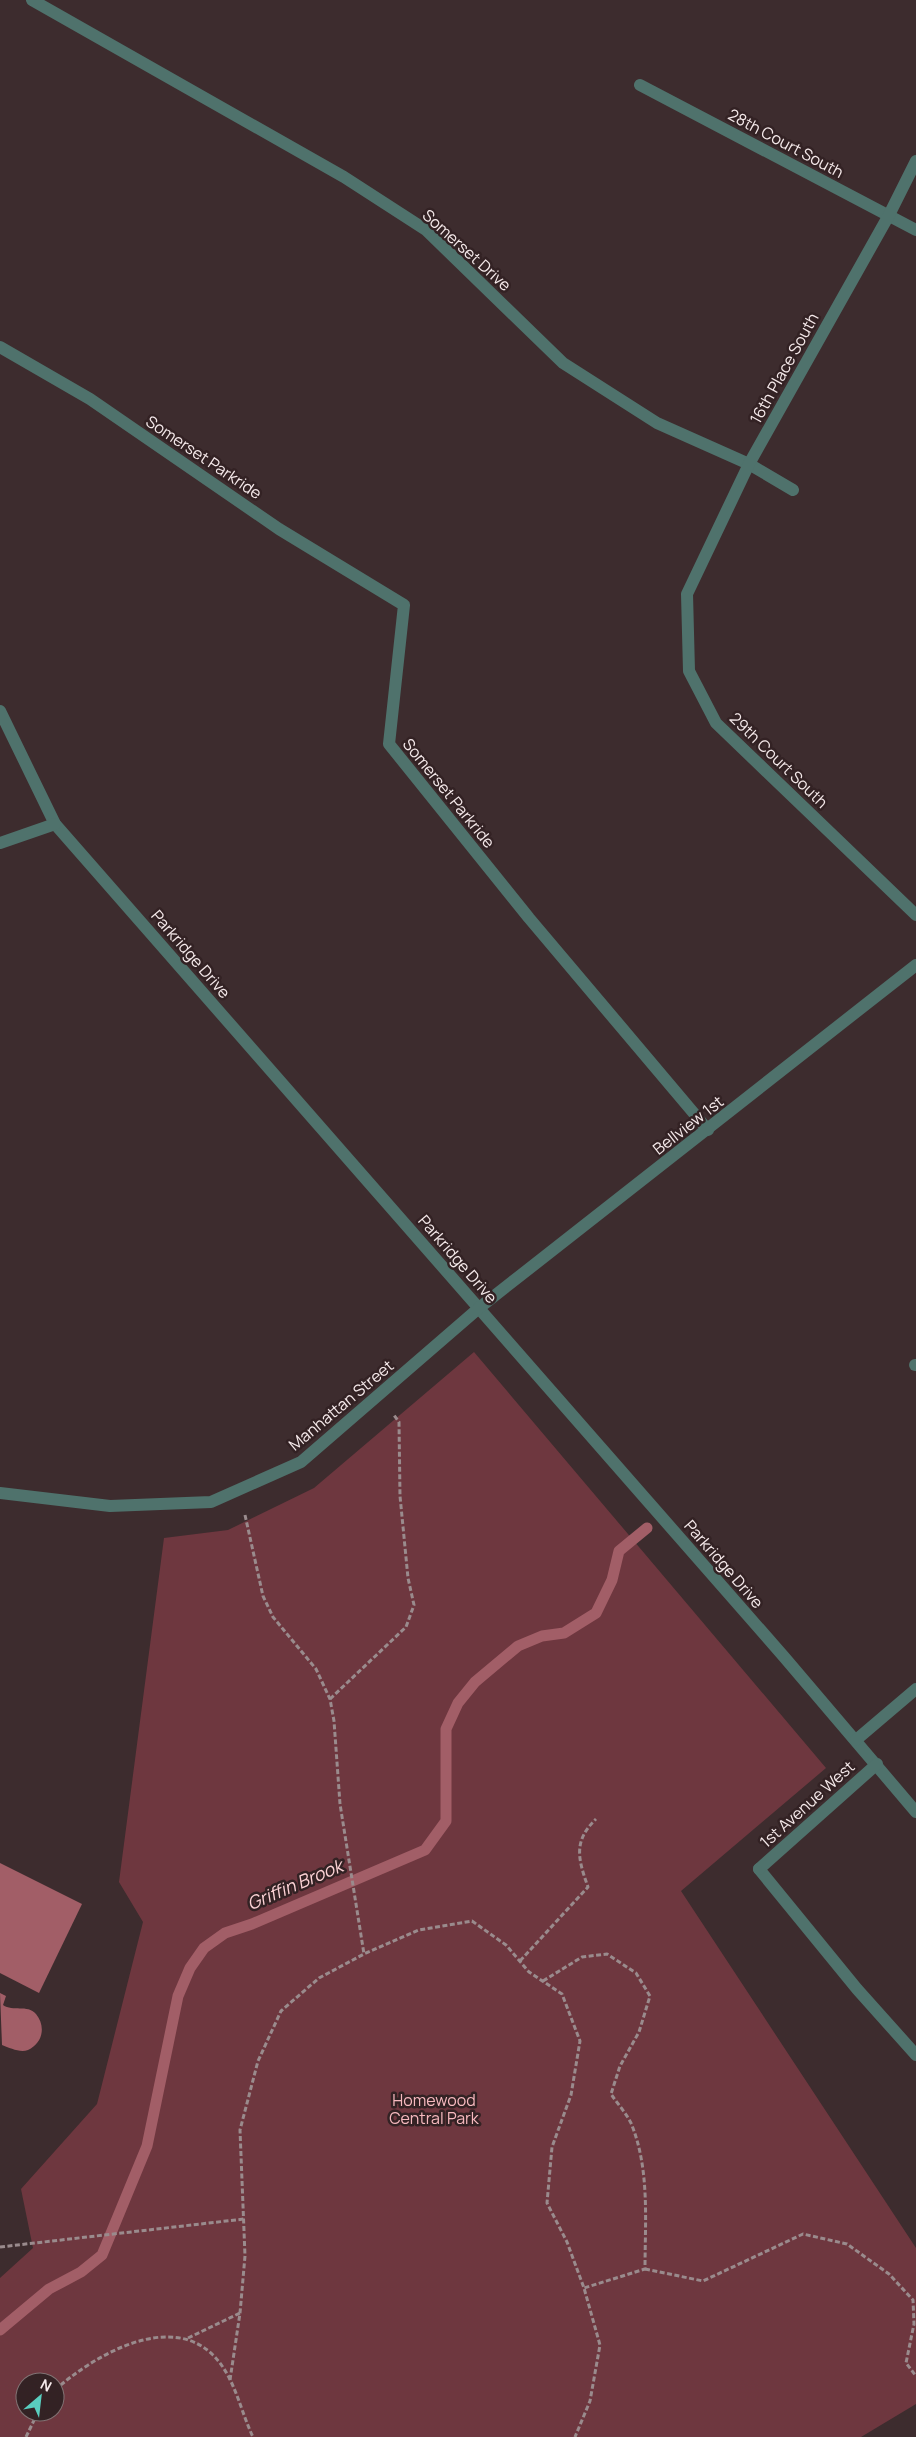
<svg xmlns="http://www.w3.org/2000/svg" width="916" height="2437" font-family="Manrope,sans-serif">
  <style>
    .green { fill: #6e373f; fill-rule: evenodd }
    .water { fill: #a25e67 }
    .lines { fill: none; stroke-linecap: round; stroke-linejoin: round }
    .stream { stroke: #a25e67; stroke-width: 11 }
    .path { stroke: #9a8b8d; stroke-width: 3; stroke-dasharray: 5 2.5; stroke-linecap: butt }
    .service { stroke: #4f726c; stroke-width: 12 }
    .minor { stroke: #4f726c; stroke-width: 12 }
    .labels { text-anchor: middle; stroke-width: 5; stroke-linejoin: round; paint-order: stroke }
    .street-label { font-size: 16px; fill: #f5e9ea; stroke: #332224 }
    .park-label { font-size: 16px; fill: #f7b9bf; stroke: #332224 }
    .water-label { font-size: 18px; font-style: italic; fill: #fdd3d6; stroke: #332224 }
  </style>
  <rect width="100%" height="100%" fill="#3d2c2e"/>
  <path class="green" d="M 474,1352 L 826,1768 L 681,1891 L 916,2248 L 916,2404 L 861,2437 L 0,2437 L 0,2278 L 33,2248 L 21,2189 L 97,2104 L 143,1922 L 119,1882 L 164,1538 L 228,1530 L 314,1488 ZM 25,2382 L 55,2382 L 55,2412 L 25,2412 Z"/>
  <g class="water">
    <polygon points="0,1863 82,1904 39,1993 0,1973"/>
    <path d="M 0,1993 L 6,1996 L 3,2005 C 13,2012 27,2004 36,2014 C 46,2026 43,2043 28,2050 C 20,2053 10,2048 2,2045 Z"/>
  </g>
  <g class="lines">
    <polyline class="stream" points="0,2330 49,2289 81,2272 102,2255 147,2146 178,1996 190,1968 204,1948 225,1933 252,1924 425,1850 446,1821 446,1729 458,1703 475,1682 518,1646 542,1636 564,1633 596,1613 612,1580 619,1551 647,1528"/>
    <g class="path">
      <polyline points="245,1515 263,1596 273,1617 316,1669 330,1699 334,1721 340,1804 364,1954"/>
      <polyline points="330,1699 406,1627 414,1605 408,1578 400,1496 399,1422 393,1414"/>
      <path d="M 520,1961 L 588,1887 C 578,1859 573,1841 596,1819"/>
      <path d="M 543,1981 L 582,1957 L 607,1954 L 636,1973 L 650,1996 L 639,2032 L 620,2066 L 611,2094 C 617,2103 626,2113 631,2123 C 650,2169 645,2221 645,2269 L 584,2288"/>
      <polyline points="0,2247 244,2219"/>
      <polyline points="645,2269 703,2281 803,2234 847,2244 889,2274 913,2300 914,2324 906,2363 916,2376"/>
      <polyline points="188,2338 240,2313"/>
      <polyline points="230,2380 240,2313 245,2256 240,2130 258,2061 281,2011 319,1978 364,1954 419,1930 472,1921 506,1945 529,1972 562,1994 580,2041 571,2095 552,2147 547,2203 567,2242 584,2288 600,2345 590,2401 575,2437"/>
      <path d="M 55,2390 C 92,2357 168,2311 213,2355 C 235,2377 240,2410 253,2437"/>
      <polyline points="26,2437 38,2412"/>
    </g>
    <polyline class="service" points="759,1869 857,1989 916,2055"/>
    <g class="minor">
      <polyline points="32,0 344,177 426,230 563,363 657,423 749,464 793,490"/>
      <polyline points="640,85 916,230"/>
      <polyline points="916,161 889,215 749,464 687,594 689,671 716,723 916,915"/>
      <polyline points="0,347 90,399 279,529 404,605 389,744 529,918 708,1130"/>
      <polyline points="0,711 55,824 785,1658 916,1812"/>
      <polyline points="0,843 55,824"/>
      <polyline points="915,1365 916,1365"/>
      <polyline points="0,1493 110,1506 211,1502 301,1462 479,1308 916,965"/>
      <polyline points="856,1740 916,1689"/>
      <polyline points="759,1869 877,1764"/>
    </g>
  </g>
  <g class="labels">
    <g class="street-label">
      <text transform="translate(786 143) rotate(28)" y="6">28th Court South</text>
      <text transform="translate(467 250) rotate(42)" y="6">Somerset Drive</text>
      <text transform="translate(784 368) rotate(-61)" y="6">16th Place South</text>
      <text transform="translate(204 457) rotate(34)" y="6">Somerset Parkride</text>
      <text transform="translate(779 760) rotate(44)" y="6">29th Court South</text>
      <text transform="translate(449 793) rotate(51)" y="6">Somerset Parkride</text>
      <text transform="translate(191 954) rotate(49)" y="6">Parkridge Drive</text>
      <text transform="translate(688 1125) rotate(-38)" y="6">Bellview 1st</text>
      <text transform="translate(458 1259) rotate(49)" y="6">Parkridge Drive</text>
      <text transform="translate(341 1405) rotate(-40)" y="6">Manhattan Street</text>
      <text transform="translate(724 1564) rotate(49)" y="6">Parkridge Drive</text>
      <text transform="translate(807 1804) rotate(-42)" y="6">1st Avenue West</text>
    </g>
    <g class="park-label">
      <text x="434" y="2106">Homewood<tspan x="434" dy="18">Central Park</tspan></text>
    </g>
    <g class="water-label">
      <text transform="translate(295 1885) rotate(-23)" y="6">Griffin Brook</text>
    </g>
  </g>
  <g transform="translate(40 2397) rotate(28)"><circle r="24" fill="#332224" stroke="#817273"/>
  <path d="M0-4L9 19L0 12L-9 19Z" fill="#59cebf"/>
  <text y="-8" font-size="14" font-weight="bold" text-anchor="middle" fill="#f5e9ea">N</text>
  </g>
</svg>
